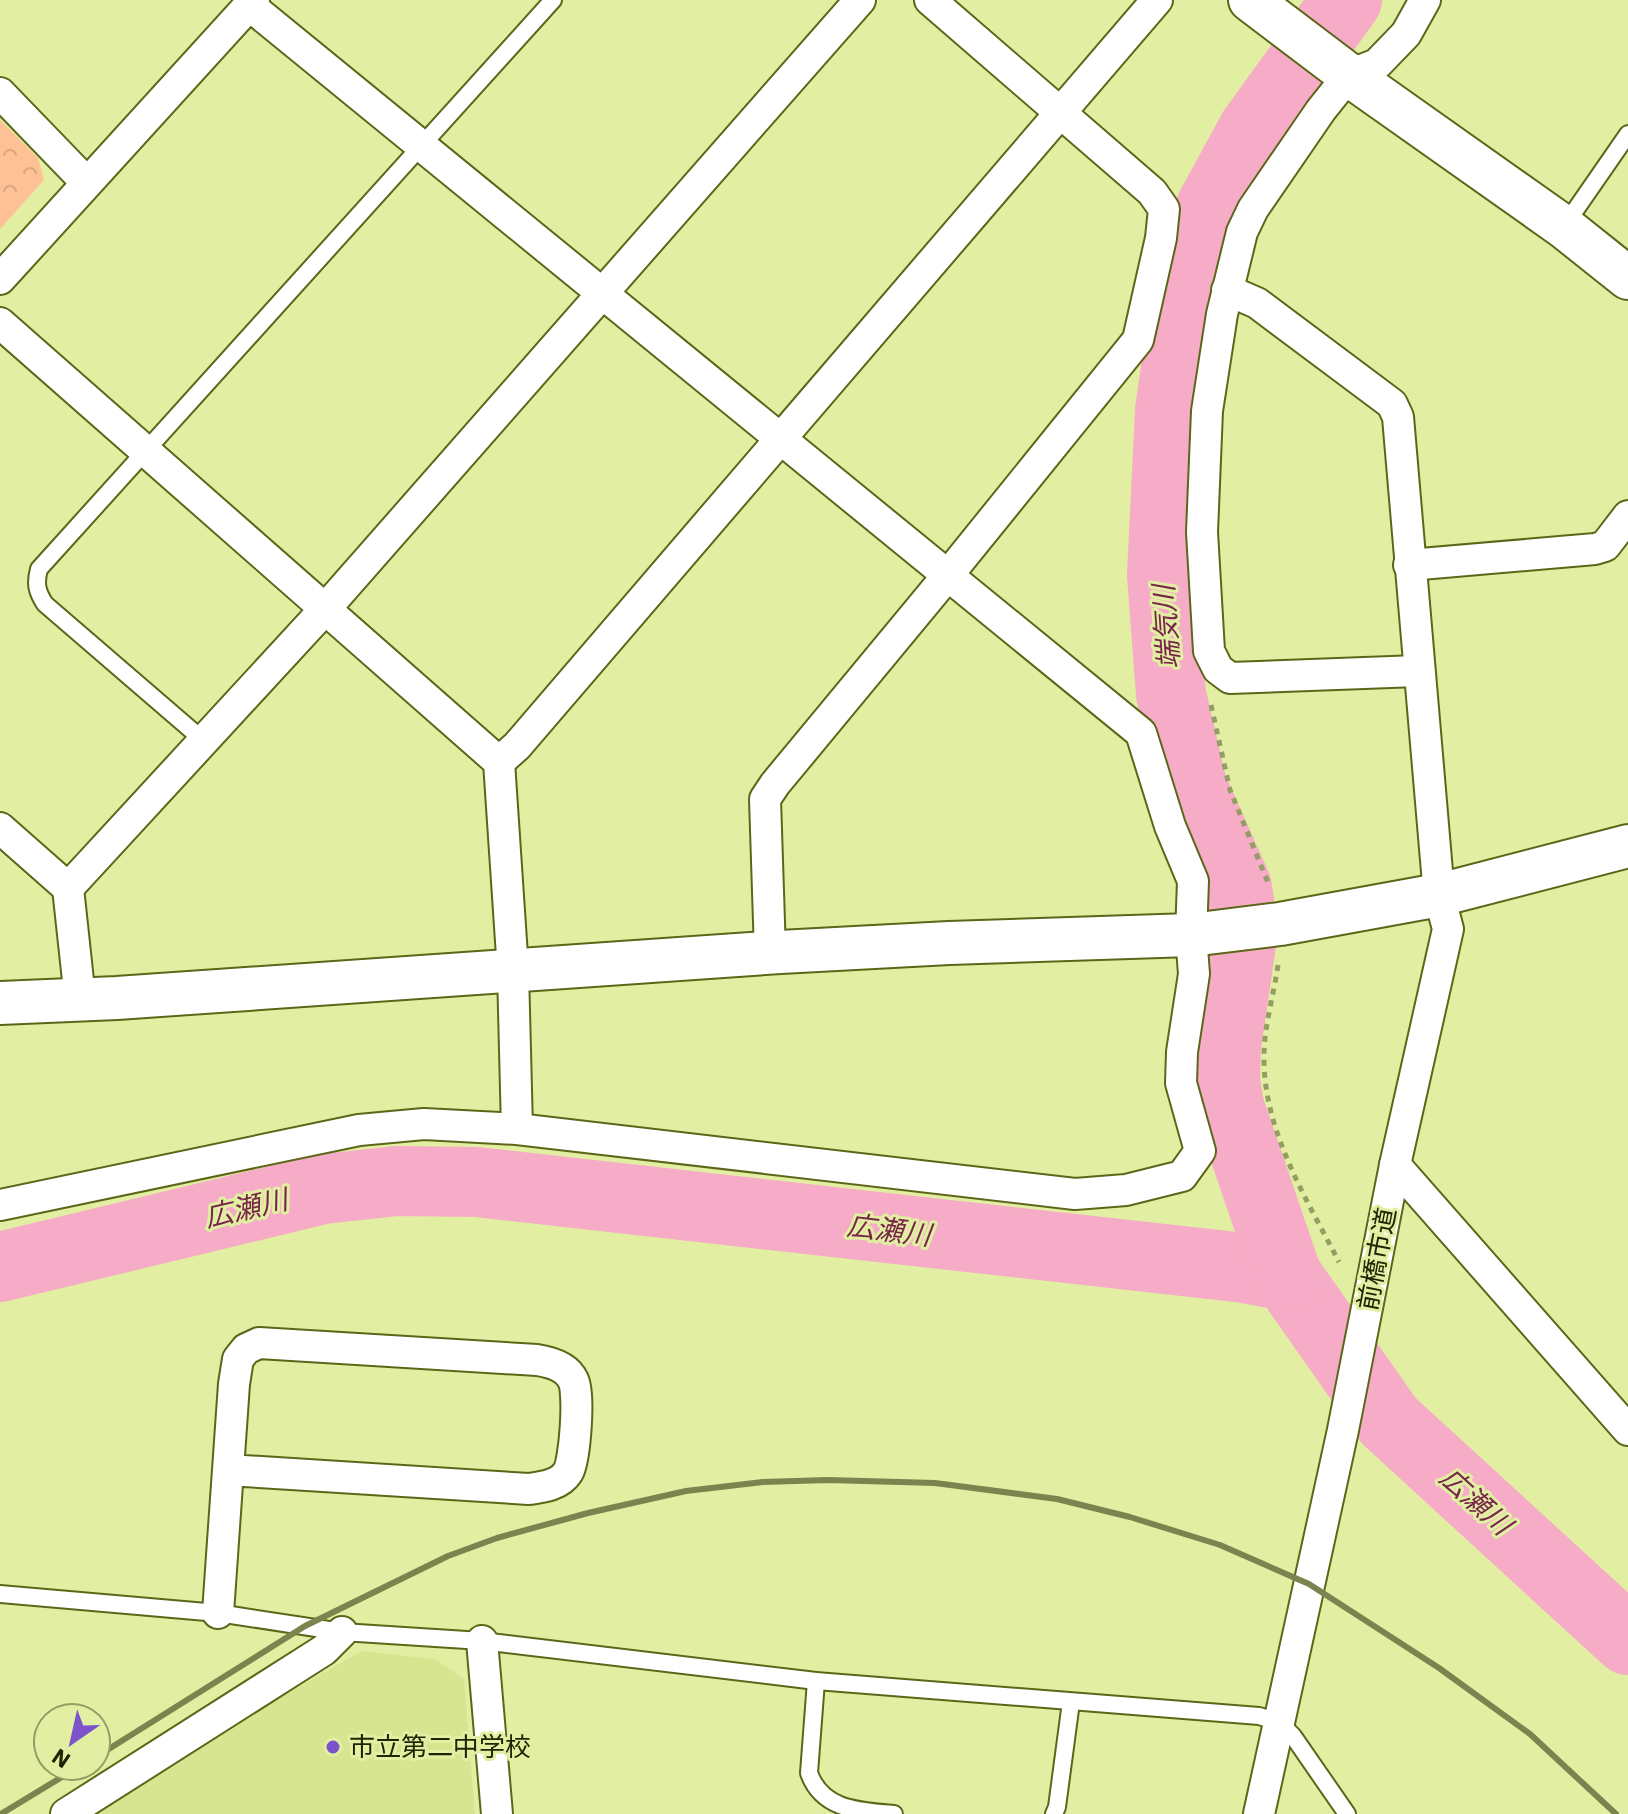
<svg xmlns="http://www.w3.org/2000/svg" width="1628" height="1814" font-family="'IBM Plex Sans','Noto Sans JP',sans-serif">
  <style>
    .built { fill: #d7e590 }
    .park { fill: url(#park-crowns) }
    .lines { fill: none; stroke-linecap: round; stroke-linejoin: round }
    .river { stroke: #f6acc6; stroke-width: 70 }
    .lane-casing { stroke: #5d6618; stroke-width: 20 }
    .street-casing { stroke: #5d6618; stroke-width: 34 }
    .secondary-casing { stroke: #5d6618; stroke-width: 46 }
    .path { stroke: #949d63; stroke-width: 5; stroke-dasharray: 6 6; stroke-linecap: butt }
    .lane { stroke: #fff; stroke-width: 16 }
    .street { stroke: #fff; stroke-width: 30 }
    .secondary { stroke: #fff; stroke-width: 42 }
    .rail { stroke: #7b834f; stroke-width: 6 }
    .poi-dot { fill: #7d53cc; stroke: #e2efa2; stroke-width: 3 }
    .labels { text-anchor: middle; stroke-width: 6; stroke-linejoin: round; paint-order: stroke }
    .street-label { font-size: 26px; fill: #202405; stroke: #e2efa2 }
    .poi-label { font-size: 26px; fill: #202405; stroke: #e2efa2; text-anchor: start }
    .water-label { font-size: 28px; font-style: italic; fill: #79254b; stroke: #e2efa2 }
  </style>
  <defs>
    <pattern id="park-crowns" width="20" height="18" patternUnits="userSpaceOnUse" patternTransform="scale(2)"><rect width="20" height="18" fill="#fec196"/><path d="M2 6a3 3 0 1 1 6 0M12 15a3 3 0 1 1 6 0" fill="none" stroke="#d9a680"/></pattern>
  </defs>
  <rect width="100%" height="100%" fill="#e2efa2"/>
  <polygon class="built" points="361,1651 435,1659 464,1679 475,1814 80,1814"/>
  <polygon class="park" points="0,120 38,158 44,180 0,229"/>
  <g class="lines">
    <g class="river">
      <polyline points="0,1267 323,1189 397,1181 476,1182 1245,1268 1287,1276 1389,1421 1628,1640"/>
      <polyline points="1287,1276 1229,1106 1225,1080 1226,1046 1243,931 1237,887 1192,786 1171,694 1162,575 1170,410 1179,347 1211,207 1253,130 1347,0"/>
    </g>
    <g class="lane-casing">
      <g id="lane">
        <polyline points="1565,225 1628,134"/>
        <path d="M 204,741 L 45,604 C 37,592 35,584 39,569 L 553,0"/>
        <polyline points="0,1594 218,1613 342,1632 482,1641 816,1681 1259,1716 1279,1722 1293,1736 1347,1814"/>
        <path d="M 816,1681 L 809,1773 C 822,1810 859,1811 894,1814"/>
        <polyline points="1054,1814 1057,1807 1071,1702"/>
      </g>
    </g>
    <g class="street-casing">
      <g id="street">
        <polyline points="0,93 86,182"/>
        <polyline points="0,279 254,0"/>
        <polyline points="1227,290 1257,303 1392,404 1398,417 1439,895 1448,929 1395,1165 1343,1430 1259,1814"/>
        <polyline points="0,323 499,762 513,971 517,1129"/>
        <polyline points="1409,565 1595,549 1605,546 1628,516"/>
        <polyline points="1418,671 1230,678 1218,669 1209,651 1202,532 1207,411 1222,314 1242,232 1253,209 1321,110 1349,75 1377,64 1406,34 1425,0"/>
        <polyline points="499,762 517,746 1157,0"/>
        <polyline points="0,828 68,888 326,608 860,0"/>
        <polyline points="68,888 80,999"/>
        <polyline points="770,953 765,799 775,784 948,575 1138,340 1161,238 1164,209 1152,192 930,0"/>
        <polyline points="1395,1165 1628,1430"/>
        <polyline points="0,1205 359,1130 424,1124 517,1129 1075,1194 1126,1190 1182,1176 1200,1151 1181,1083 1182,1052 1194,974 1191,935 1193,881 1170,826 1141,733 249,5"/>
        <path d="M 218,1613 L 234,1384 L 238,1359 L 246,1349 L 259,1343 L 537,1360 C 550,1362 567,1367 573,1380 C 580,1393 575,1460 568,1472 C 560,1485 543,1487 529,1489 L 228,1470"/>
        <polyline points="482,1641 497,1814"/>
        <polyline points="66,1814 324,1650 342,1632"/>
      </g>
    </g>
    <g class="secondary-casing">
      <g id="secondary">
        <polyline points="1250,0 1349,75 1564,227 1628,278"/>
        <polyline points="0,1003 117,998 780,952 949,943 1191,935 1280,924 1439,895 1628,846"/>
      </g>
    </g>
    <g class="path">
      <polyline points="1211,705 1230,790 1269,885"/>
      <path d="M 1278,965 C 1274,994 1264,1026 1264,1056 C 1263,1130 1306,1198 1339,1262"/>
    </g>
    <use href="#lane" class="lane"/>
    <use href="#street" class="street"/>
    <use href="#secondary" class="secondary"/>
    <g class="rail">
      <polyline points="96,1757 305,1626 448,1556 497,1538 588,1513 686,1491 763,1482 828,1480 935,1483 1057,1499 1130,1517 1220,1545 1309,1584 1439,1668 1530,1734 1616,1814"/>
      <polyline points="1,1814 80,1766"/>
    </g>
  </g>
  <circle class="poi-dot" cx="333" cy="1747" r="8"/>
  <g class="labels">
    <g class="street-label">
      <text transform="translate(1377 1259) rotate(-79)" y="9">前橋市道</text>
    </g>
    <g class="poi-label">
      <text x="349" y="1756">市立第二中学校</text>
    </g>
    <g class="water-label">
      <text transform="translate(1166 627) rotate(-94)" y="10">端気川</text>
      <text transform="translate(246 1208) rotate(-13)" y="10">広瀬川</text>
      <text transform="translate(889 1230) rotate(7)" y="10">広瀬川</text>
      <text transform="translate(1476 1501) rotate(42)" y="10">広瀬川</text>
    </g>
  </g>
  <g transform="translate(72 1742) rotate(214)"><circle r="38" fill="#e2efa2" stroke="#949e63" stroke-width="2"/>
  <path d="M0-6L14 30L0 20L-14 30Z" fill="#7d53cc"/>
  <text y="-12" font-size="22" font-weight="bold" text-anchor="middle" fill="#202405">N</text>
  </g>
</svg>
